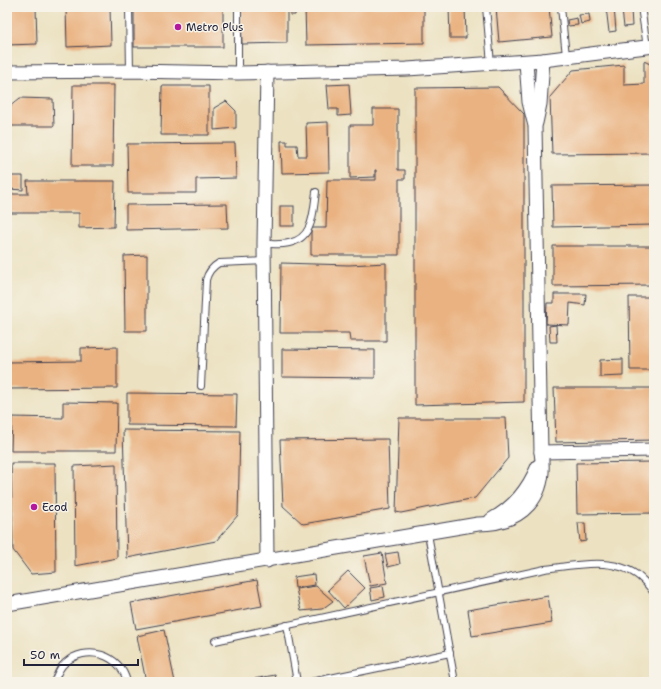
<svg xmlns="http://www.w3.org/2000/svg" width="661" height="689" font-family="'Shantell Sans',sans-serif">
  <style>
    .building { fill: #eab281 }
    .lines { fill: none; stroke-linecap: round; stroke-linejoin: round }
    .service-casing { stroke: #403f4f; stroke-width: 8 }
    .minor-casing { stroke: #403f4f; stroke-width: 15 }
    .service { stroke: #fff; stroke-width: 6 }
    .minor { stroke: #fff; stroke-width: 13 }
    .poi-dot { fill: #b5179e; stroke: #f7f3e8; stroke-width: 1.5 }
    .labels { text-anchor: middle; stroke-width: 3; stroke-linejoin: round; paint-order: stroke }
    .poi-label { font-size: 11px; fill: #22223b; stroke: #f7f3e8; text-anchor: start }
  </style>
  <rect width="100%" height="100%" fill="#f7f3e8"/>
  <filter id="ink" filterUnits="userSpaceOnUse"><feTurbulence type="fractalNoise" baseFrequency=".025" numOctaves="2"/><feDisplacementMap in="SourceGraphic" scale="8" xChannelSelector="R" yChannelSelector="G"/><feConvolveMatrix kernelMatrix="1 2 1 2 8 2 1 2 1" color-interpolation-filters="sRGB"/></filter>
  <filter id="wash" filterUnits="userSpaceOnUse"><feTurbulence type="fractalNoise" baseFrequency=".012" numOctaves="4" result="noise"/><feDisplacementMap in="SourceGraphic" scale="16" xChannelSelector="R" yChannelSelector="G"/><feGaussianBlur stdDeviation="0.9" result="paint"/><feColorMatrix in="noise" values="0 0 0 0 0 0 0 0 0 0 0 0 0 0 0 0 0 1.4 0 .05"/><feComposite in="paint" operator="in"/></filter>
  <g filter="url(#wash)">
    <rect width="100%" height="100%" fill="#ece2c2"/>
    <g id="blocks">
      <g class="building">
        <polygon points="7,7 36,7 37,44 7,45"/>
        <polygon points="66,7 110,7 111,45 67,47"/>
        <rect x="134" y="7" width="89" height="40"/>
        <polygon points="241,7 287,7 287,43 242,44"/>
        <polygon points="290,7 296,7 295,15 290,15"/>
        <polygon points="305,7 424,7 424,43 306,45"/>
        <polygon points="449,7 465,7 466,38 450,38"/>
        <polygon points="496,7 549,7 552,37 499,42"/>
        <polygon points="606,7 614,7 616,31 609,32"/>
        <polygon points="649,7 654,7 654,24 651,25"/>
        <polygon points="631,9 632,26 624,27 622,10"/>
        <polygon points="589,14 590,22 581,24 579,15"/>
        <polygon points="577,18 578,25 568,26 567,20"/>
        <polygon points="644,61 654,66 654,153 552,154 550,97 573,70 624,65 624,85 644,84"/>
        <polygon points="349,84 351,115 338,116 338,109 329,109 327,85"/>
        <polygon points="73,85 114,85 113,166 72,166"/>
        <polygon points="162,86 209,86 209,135 161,135"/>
        <polygon points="498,87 524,114 524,402 415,405 415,88"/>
        <polygon points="20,98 53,99 54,126 8,126 8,108"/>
        <polygon points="226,101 236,111 236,128 214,130 214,108"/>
        <polygon points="373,109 398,109 398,170 405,170 405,179 399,179 399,255 311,255 311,228 326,228 327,180 376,180 376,170 375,170 375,177 350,178 350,125 373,125"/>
        <polygon points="328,122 329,172 282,173 281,141 287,141 287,145 297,145 298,156 307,156 306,123"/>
        <polygon points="235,143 236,178 196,179 196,193 128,193 127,144"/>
        <polygon points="9,176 23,176 23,190 9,189"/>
        <polygon points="27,181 115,181 114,227 79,228 79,213 7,213 7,194 28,194"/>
        <polygon points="654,185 654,225 553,227 552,186"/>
        <polygon points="227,204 228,228 126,230 126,205"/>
        <rect x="280" y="206" width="14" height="20"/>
        <polygon points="553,246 654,246 654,285 553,286"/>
        <polygon points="147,255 147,331 125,331 124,256"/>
        <polygon points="281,263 349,265 386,263 386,341 350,341 349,333 280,333"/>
        <polygon points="554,294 586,294 585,305 570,303 569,325 546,324 547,303 554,303"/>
        <polygon points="629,297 654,297 654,370 630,370"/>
        <polygon points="556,325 557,342 550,342 549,326"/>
        <polygon points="117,347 117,388 8,389 8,362 81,361 81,348"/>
        <polygon points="282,349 375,350 375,378 282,377"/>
        <polygon points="623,359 623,376 600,377 600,360"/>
        <polygon points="554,388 654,388 654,440 556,442"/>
        <polygon points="127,393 237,394 236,426 127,425"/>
        <polygon points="63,402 117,403 116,451 11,451 12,417 63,418"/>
        <polygon points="399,418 506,418 508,458 475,498 401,513 396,512"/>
        <polygon points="123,430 240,431 238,515 216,541 127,558"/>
        <polygon points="388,439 390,509 303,524 283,506 280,440"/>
        <polygon points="654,462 654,513 577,514 576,463"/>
        <polygon points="11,463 55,463 56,572 31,574 13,550"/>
        <polygon points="116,464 117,558 75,566 74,466"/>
        <polygon points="578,523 585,523 586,541 580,542"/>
        <polygon points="398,552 400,564 388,567 385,554"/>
        <polygon points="382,553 387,583 370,586 364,556"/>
        <polygon points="348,571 365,588 344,608 328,590"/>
        <polygon points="314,574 315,585 295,588 294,577"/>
        <polygon points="257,580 262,606 136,629 131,603"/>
        <polygon points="316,586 333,601 322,609 301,611 296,589"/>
        <polygon points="383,586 385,597 372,600 370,588"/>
        <polygon points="548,596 552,623 472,636 468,610"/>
        <polygon points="164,630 175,682 146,682 137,636"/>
        <polygon points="275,675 277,682 242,682 242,681"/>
      </g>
    </g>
  </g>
  <g filter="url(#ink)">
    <use href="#blocks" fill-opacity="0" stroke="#403f4f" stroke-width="1"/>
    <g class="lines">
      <g class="service-casing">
        <g id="service">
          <polyline points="129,7 130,71"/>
          <polyline points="238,7 238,73"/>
          <polyline points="486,7 491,64"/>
          <polyline points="561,7 566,56"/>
          <polyline points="641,7 647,47"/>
          <path d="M 264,244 C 272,244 281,245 289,243 C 314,238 313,212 316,192"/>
          <path d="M 201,386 L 206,280 C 208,272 212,267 219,263 L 264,261"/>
          <polyline points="428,534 455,682"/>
          <polyline points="287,625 297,682"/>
          <path d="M 215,641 L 545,569 C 577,565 619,555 644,581 C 648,585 651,589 654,593"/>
          <path d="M 54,682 C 57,675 59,668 65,663 C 86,644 121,654 127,682"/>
          <polyline points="311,682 450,653"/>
        </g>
      </g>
      <g class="minor-casing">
        <g id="minor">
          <polyline points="7,72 130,71 238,73 407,69 543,60 654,46"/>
          <polyline points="267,72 264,244 267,561"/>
          <polyline points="536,123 540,104 543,60"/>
          <polyline points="541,452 654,450"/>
          <path d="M 491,520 C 514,507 528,490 538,466"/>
          <path d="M 7,604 L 478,524 C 523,524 548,496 541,452 L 535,126 L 529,102 L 526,62"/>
        </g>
      </g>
      <use href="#service" class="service"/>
      <use href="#minor" class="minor"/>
    </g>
  </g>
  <g class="poi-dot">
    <circle cx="178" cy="27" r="4"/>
    <circle cx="34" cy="507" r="4"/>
  </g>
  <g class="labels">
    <g class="poi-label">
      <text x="186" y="31">Metro Plus</text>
      <text x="42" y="511">Ecod</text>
    </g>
  </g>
  <rect width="661" height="689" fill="none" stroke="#f7f3e8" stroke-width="24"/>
  <path d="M24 659v6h114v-6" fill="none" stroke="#22223b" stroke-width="2"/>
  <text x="30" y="659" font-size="12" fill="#22223b" stroke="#f7f3e8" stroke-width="3" paint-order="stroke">50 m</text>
</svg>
